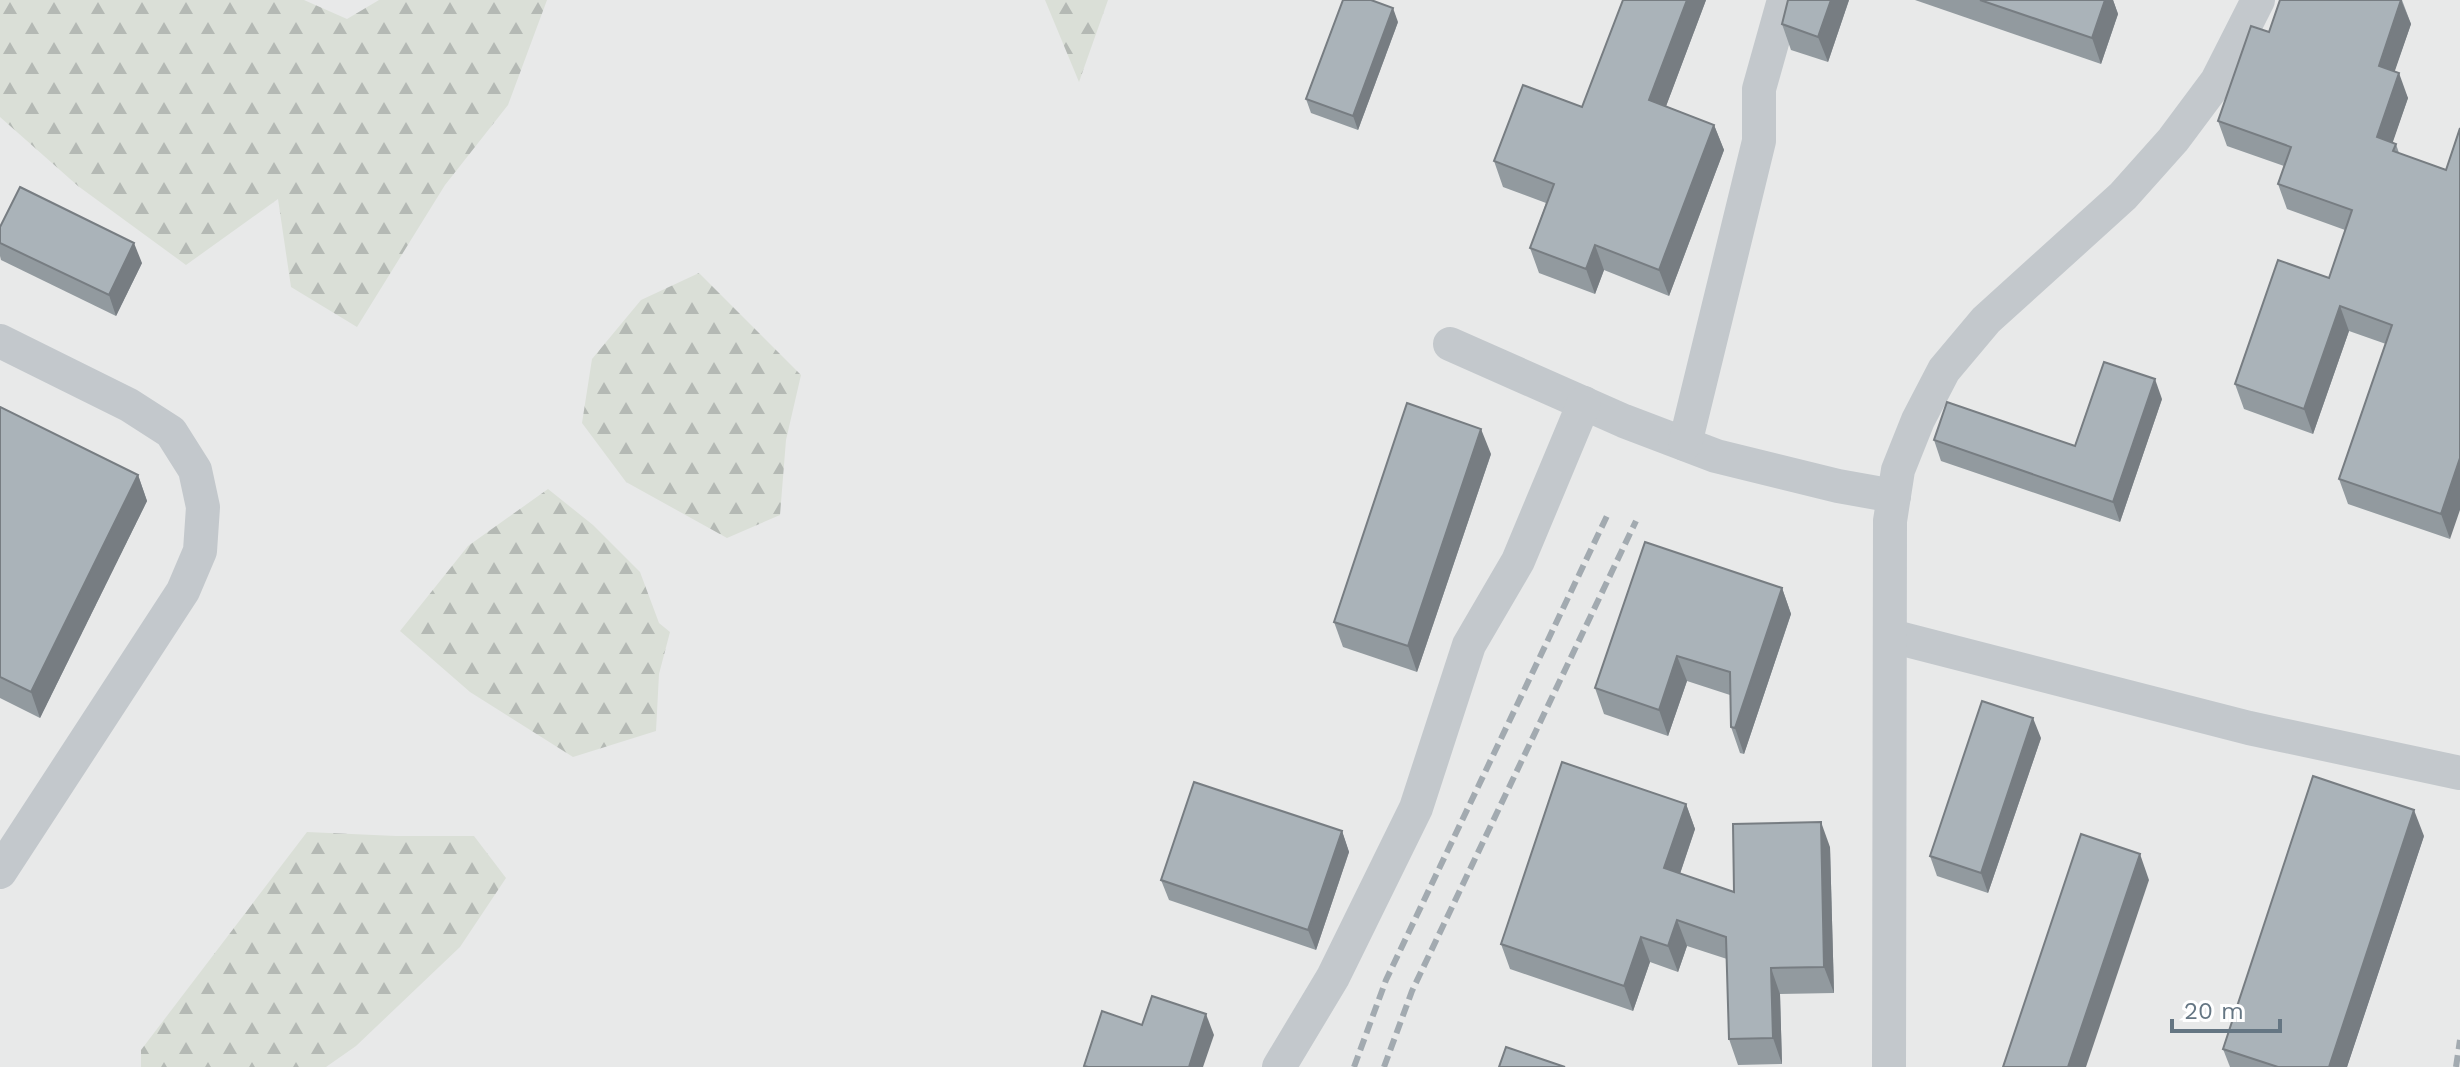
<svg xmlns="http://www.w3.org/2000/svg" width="2460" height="1067" font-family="'Work Sans',sans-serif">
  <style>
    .built { fill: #e8e9e9 }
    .forest { fill: url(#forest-firs) }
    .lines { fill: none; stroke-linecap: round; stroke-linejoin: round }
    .minor { stroke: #c3c8cc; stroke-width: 34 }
    .rail { stroke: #a2aab0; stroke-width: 6; stroke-dasharray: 12 6; stroke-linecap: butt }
    .wall { fill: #929a9f }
    .shaded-wall { fill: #777d82 }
    .building { fill: #aab3b9; stroke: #777d82; stroke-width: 2 }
  </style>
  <defs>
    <pattern id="forest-firs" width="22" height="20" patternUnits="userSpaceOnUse" patternTransform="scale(2)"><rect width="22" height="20" fill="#dadfd7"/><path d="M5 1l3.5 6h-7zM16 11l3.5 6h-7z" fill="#b4b9b4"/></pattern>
  </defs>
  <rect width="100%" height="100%" fill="#fafaf8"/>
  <rect class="built" x="0" y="0" width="2460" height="1067"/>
  <g class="forest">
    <polygon points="0,0 304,0 347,19 379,0 547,0 508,105 445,185 357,327 291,287 278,199 186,265 78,186 0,117"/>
    <polygon points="1045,0 1108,0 1079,82"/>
    <polygon points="699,273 801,375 786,440 780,515 727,538 626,482 582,423 592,359 641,300"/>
    <polygon points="548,489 593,525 640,572 659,623 670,632 659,674 656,731 573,757 470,692 400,631 468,546"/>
    <polygon points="307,832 396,836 474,836 506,878 460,947 356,1046 326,1067 141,1067 141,1050"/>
  </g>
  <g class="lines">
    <g class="minor">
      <polyline points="0,341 129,405 171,432 195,470 203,507 200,551 183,591 0,872"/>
      <polyline points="1450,344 1624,421 1716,456 1838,486 1894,496"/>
      <polyline points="1685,444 1759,141 1759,89 1784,0"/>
      <polyline points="1891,636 2249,728 2460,773"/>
      <polyline points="1279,1067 1333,977 1416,808 1469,645 1518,561 1584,403"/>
      <polyline points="1889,1067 1890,521 1898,470 1918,420 1944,370 1986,320 2123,196 2173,140 2217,81 2258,0"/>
    </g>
    <g class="rail">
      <polyline points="1354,1067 1386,980 1607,516"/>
      <polyline points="1384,1067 1412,991 1636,521"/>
      <polyline points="2456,1067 2460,1040"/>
    </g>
  </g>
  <g class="wall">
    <polygon points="1623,0 1706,0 1666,106 1714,125 1724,150 1669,296 1604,270 1595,294 1539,273 1530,248 1546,203 1503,187 1494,161 1582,107"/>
    <polygon points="1849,0 1828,62 1791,50 1782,24"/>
    <polygon points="1915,0 2113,0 2118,14 2101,64"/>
    <polygon points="2280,0 2402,0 2411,24 2394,72 2408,98 2392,143 2396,144 2399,153 2450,539 2348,504 2339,479 2386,344 2349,331 2313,434 2244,409 2235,384 2329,278 2345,230 2287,209 2278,184 2284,166 2227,146 2218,121 2269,32"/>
    <polygon points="1398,22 1358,130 1311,113 1306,99"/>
    <polygon points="0,227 142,263 116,316 1,260 0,256"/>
    <polygon points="2162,399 2120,522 1941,461 1934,440 2075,446"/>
    <polygon points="0,407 138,475 147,501 40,718 0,698"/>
    <polygon points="1491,454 1417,672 1343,647 1334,622"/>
    <polygon points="1782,588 1791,614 1744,754 1740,753 1731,727 1730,695 1687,681 1668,736 1604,714 1595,688"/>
    <polygon points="2041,738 1988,893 1937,876 1930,856"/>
    <polygon points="1686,804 1695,829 1680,874 1734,892 1830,847 1834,993 1780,994 1782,1064 1738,1065 1729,1039 1727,959 1687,946 1678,972 1650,962 1633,1011 1510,969 1501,944"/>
    <polygon points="1342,831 1349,852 1316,950 1169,900 1161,880"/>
    <polygon points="2424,836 2347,1067 2230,1067 2223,1049"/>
  </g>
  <g class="shaded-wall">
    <polygon points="1687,0 1706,0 1659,125 1649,100"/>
    <polygon points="1831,0 1849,0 1828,62 1818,37"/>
    <polygon points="2105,0 2113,0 2118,14 2101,64 2092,38"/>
    <polygon points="2401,0 2411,24 2388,91 2379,66"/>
    <polygon points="1393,8 1398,22 1358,130 1353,116"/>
    <polygon points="2399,73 2408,98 2386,162 2377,137"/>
    <polygon points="1714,125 1724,150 1669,296 1659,270"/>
    <polygon points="134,243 142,263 116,316 109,295"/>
    <polygon points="1595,245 1604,270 1595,294 1586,269"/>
    <polygon points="2340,306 2349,331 2313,434 2304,409"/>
    <polygon points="2155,379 2162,399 2120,522 2113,502"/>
    <polygon points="1481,429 1491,454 1417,672 1408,646"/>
    <polygon points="2460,458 2460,510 2450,539 2441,514"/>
    <polygon points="138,475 147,501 40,718 31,692"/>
    <polygon points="1782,588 1791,614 1744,754 1735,728"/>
    <polygon points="1677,656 1687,681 1668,736 1659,710"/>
    <polygon points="2033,718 2041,738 1988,893 1981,873"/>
    <polygon points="1686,804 1695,829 1673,894 1664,868"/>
    <polygon points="2414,810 2424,836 2347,1067 2329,1067"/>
    <polygon points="1821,822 1830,847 1834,993 1824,967"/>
    <polygon points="1342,831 1349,852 1316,950 1308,930"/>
    <polygon points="2140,854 2149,880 2086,1067 2068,1067"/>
    <polygon points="1677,920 1687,946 1678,972 1668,946"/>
    <polygon points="1641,937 1650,962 1633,1011 1624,986"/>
    <polygon points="1771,968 1780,994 1782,1064 1773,1038"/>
    <polygon points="1206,1014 1214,1035 1203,1067 1189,1067"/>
  </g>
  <g class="building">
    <polygon points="1343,0 1371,0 1393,8 1353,116 1306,99"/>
    <polygon points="1623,0 1687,0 1649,100 1714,125 1659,270 1595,245 1586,269 1530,248 1554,184 1494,161 1523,85 1582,107"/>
    <polygon points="1788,0 1831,0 1818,37 1782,24"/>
    <polygon points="1980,0 2105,0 2092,38"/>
    <polygon points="2280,0 2401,0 2379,66 2399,73 2377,137 2396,144 2393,151 2446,170 2460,128 2460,458 2441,514 2339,479 2392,325 2340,306 2304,409 2235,384 2278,260 2329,278 2352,210 2278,184 2291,147 2218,121 2251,26 2269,32"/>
    <polygon points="20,187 134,243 109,295 0,243 0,227"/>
    <polygon points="2104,362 2155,379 2113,502 1934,440 1947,402 2075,446"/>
    <polygon points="1407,403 1481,429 1408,646 1334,622"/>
    <polygon points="0,407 138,475 31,692 0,677"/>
    <polygon points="1645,542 1782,588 1735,728 1731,727 1730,672 1677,656 1659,710 1595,688"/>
    <polygon points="1982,701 2033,718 1981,873 1930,856"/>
    <polygon points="1562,762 1686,804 1664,868 1734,892 1733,824 1821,822 1824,967 1771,968 1773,1038 1729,1039 1726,937 1677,920 1668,946 1641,937 1624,986 1501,944"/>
    <polygon points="2313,776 2414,810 2329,1067 2278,1067 2223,1049"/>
    <polygon points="1194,782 1342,831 1308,930 1161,880"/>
    <polygon points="2081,834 2140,854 2068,1067 2003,1067"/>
    <polygon points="1152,996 1206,1014 1189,1067 1088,1067 1084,1066 1102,1011 1142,1025"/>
    <polygon points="1506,1047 1565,1067 1499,1067"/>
  </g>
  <path d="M2172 1019v12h108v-12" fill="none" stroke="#657683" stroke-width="4"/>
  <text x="2184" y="1019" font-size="24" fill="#657683" stroke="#ffffff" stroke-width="6" paint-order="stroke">20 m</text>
</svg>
